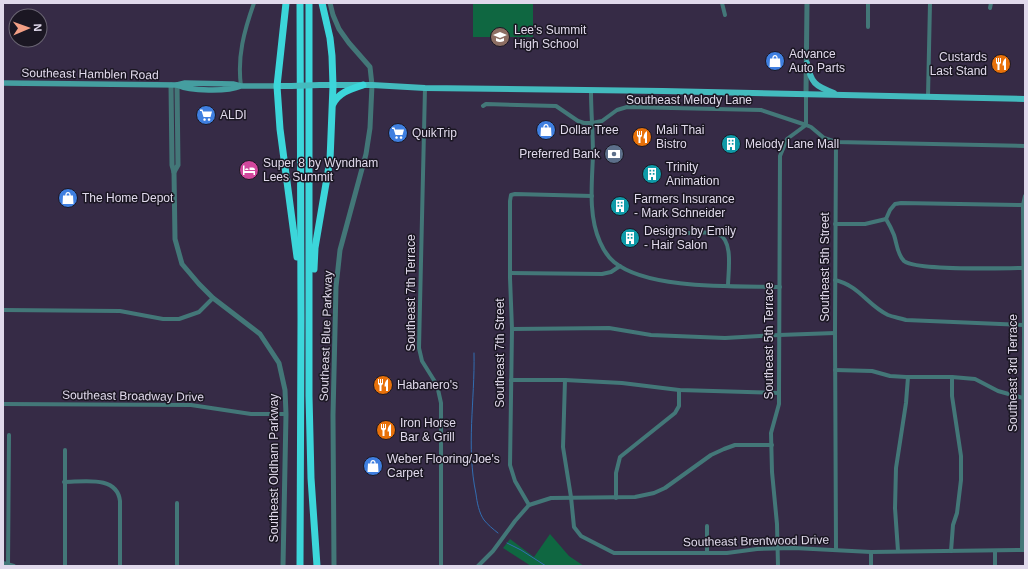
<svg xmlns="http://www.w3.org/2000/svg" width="1028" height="569" font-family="Helvetica,sans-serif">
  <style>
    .green { fill: #0f6741 }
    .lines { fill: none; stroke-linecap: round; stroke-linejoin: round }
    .stream { stroke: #326db1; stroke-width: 1 }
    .minor { stroke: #437778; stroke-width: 4 }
    .tertiary { stroke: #437778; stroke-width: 5 }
    .secondary { stroke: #459ea0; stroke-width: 5.5 }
    .primary { stroke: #43bbbe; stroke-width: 6 }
    .motorway { stroke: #3cd6da; stroke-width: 7 }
    .primary-bridge { stroke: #43bbbe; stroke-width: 6 }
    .labels { text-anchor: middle; stroke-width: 3; stroke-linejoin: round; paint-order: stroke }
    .poi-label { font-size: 12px; fill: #e0d9eb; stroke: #1b1723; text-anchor: start }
    .street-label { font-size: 12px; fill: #e0d9eb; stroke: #1b1723 }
  </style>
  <rect width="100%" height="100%" fill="#362b46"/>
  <g class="green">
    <rect x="473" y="3" width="60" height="34"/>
    <polygon points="550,534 569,556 584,566 531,566 503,548 510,539 534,557"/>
  </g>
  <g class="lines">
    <g class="stream">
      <path d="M 474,353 C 475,401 466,446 476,494 C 477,502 479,513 484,520 C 488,525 493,529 498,533"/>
      <polyline points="507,543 521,550 546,566"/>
    </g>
    <g class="minor">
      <polyline points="722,3 725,15"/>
      <polyline points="990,8 991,3"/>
      <polyline points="868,27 868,3"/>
      <path d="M 241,86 C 237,57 244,31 254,3"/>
      <polyline points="425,88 419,348 422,361 437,385 441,403 441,566"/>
      <path d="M 591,91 C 591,112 593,133 593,155 C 592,183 588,215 600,242 C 603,249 608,257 614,262 C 648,290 736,286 780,287"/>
      <polyline points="928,96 930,3"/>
      <polyline points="483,106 486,104 556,106 578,121 584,123 592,123 602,121 617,110 627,107 761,110 806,125 811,127 824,138 836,142 1025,146"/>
      <polyline points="806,125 806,94"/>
      <polyline points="836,142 835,333 836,549"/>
      <path d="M 886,219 C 889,224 892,230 894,235 C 897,244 897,254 904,261 C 916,271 1003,268 1024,268"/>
      <polyline points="835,224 865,224 886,219 890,210 895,204 901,203 1023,205"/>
      <path d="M 689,233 C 698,233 709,231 718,234 C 734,240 728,273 728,286"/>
      <polyline points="510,273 602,274 611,272 620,266"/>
      <path d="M 835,280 C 860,286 867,305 888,315 C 893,317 900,318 906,320 L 1024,325"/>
      <polyline points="3,310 120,311 163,319 179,319 199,312 213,298"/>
      <polyline points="512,329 609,328 651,335 725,338 779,335 835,333"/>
      <polyline points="835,370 872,371 890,376 906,377 952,377 975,379 998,391 1023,398"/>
      <polyline points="511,380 565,380 622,383 679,390 779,393"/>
      <polyline points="565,380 563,447 571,497 574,527 581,536 614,553 727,553 757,549 794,548 871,552 1025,550"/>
      <polyline points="3,404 191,405 251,414 286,414"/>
      <path d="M 64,482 C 83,482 117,475 120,501 L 120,566"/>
      <polyline points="616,498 616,473 620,457 675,413 679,406 679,390"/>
      <polyline points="177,503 177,566"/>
      <polyline points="529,505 515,481 510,465 512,329 510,278 510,201 511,195 515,194 592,196"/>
      <polyline points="1022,550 1024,333 1023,205 1025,196"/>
      <polyline points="898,551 895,508 896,468 906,403 908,377"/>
      <polyline points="951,551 953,525 957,513 961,480 961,456 952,396 952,377"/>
      <polyline points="995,551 995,566"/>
      <polyline points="707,553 707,526"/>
      <polyline points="3,563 14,566"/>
      <polyline points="8,566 9,435"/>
      <polyline points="65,566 65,450"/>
      <polyline points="478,566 493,551 515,521 529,505 551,498 635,497 654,493 665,488 711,455 724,449 735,445 772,445"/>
      <polyline points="778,566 777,524 772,472 771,433 779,404 779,393 780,156 787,139 806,125"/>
      <polyline points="871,566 871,552"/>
    </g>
    <g class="tertiary">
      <polyline points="330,3 333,15 339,29 349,43 370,67 372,85 370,128 366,154 340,250 336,287 333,415 334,566"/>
      <polyline points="171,85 172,165 174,172 175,239 182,264 199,284 213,298 260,334 279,363 285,390 286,414 283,566"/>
      <polyline points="806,94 807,3"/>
      <polyline points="174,172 178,165 177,85"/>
    </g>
    <g class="secondary">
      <polyline points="3,83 177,85"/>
      <path d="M 241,86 C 227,92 190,91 177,85 L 185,83 L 233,84 L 241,86 L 277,86"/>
    </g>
    <g class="primary">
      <path d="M 807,63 C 811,83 815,86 834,93"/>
      <polyline points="320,85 372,85 425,88 663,91 1025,99"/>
      <polyline points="277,86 291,86"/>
    </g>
    <g class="motorway">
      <polyline points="286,3 277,86 280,129 297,257"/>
      <polyline points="309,3 309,396 311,478 317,566"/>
      <path d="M 333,104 C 339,92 351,89 363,85"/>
      <polyline points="314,269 315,248 330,160 333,86 332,56 330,38 322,3"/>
      <polyline points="300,566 301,319 300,3"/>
    </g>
    <polyline class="primary-bridge" points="291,86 320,85"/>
  </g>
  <defs>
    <g id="school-disc" transform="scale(1)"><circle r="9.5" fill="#8d6e63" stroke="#1b1723"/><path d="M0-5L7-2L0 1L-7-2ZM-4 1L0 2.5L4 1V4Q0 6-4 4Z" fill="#fff"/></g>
    <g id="shop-disc" transform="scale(1)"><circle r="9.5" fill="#3f7fe0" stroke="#1b1723"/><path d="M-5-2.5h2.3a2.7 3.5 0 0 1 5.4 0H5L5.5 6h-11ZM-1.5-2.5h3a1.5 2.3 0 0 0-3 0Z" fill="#fff"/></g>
    <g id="restaurant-disc" transform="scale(1)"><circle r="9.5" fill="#e8710a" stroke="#1b1723"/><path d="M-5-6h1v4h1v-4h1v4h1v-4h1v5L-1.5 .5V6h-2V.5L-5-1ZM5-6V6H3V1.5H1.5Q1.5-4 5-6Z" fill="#fff"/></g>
    <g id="supermarket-disc" transform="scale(1)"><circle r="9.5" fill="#3f7fe0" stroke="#1b1723"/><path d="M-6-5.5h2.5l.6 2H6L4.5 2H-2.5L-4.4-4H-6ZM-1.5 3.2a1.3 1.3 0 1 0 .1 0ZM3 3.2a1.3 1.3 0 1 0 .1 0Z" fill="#fff"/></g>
    <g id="building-disc" transform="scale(1)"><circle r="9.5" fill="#0f9aa8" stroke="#1b1723"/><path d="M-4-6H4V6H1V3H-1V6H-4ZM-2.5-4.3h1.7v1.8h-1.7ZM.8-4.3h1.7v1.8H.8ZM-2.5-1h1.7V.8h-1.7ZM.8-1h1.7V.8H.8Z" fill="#fff"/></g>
    <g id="bank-disc" transform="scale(1)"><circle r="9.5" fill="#5c6f8a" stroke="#1b1723"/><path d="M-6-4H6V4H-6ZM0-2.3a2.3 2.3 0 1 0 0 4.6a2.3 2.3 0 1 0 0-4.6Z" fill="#fff"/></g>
    <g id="hotel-disc" transform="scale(1)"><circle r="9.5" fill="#d1479c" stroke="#1b1723"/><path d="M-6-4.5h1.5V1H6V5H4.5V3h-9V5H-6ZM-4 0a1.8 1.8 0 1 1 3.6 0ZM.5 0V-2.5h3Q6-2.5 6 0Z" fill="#fff"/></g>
  </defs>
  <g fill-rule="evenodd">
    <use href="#school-disc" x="500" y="37"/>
    <use href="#shop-disc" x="775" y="61"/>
    <use href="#restaurant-disc" x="1001" y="64"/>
    <use href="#supermarket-disc" x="206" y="115"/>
    <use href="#shop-disc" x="546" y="130"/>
    <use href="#supermarket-disc" x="398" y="133"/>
    <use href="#restaurant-disc" x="642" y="137"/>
    <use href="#building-disc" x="731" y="144"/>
    <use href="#bank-disc" x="614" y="154"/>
    <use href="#hotel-disc" x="249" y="170"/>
    <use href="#building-disc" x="652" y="174"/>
    <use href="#shop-disc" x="68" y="198"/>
    <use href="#building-disc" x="620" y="206"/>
    <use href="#building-disc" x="630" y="238"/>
    <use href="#restaurant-disc" x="383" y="385"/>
    <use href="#restaurant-disc" x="386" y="430"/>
    <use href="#shop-disc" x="373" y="466"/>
  </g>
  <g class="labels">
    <g class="poi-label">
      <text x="514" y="34">Lee's Summit<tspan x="514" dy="14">High School</tspan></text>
      <text x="789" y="58">Advance<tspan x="789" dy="14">Auto Parts</tspan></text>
      <text x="987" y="61" text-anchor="end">Custards<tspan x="987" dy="14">Last Stand</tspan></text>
      <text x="220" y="119">ALDI</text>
      <text x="560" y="134">Dollar Tree</text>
      <text x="656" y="134">Mali Thai<tspan x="656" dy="14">Bistro</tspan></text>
      <text x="412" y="137">QuikTrip</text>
      <text x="745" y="148">Melody Lane Mall</text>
      <text x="600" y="158" text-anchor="end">Preferred Bank</text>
      <text x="263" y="167">Super 8 by Wyndham<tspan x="263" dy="14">Lees Summit</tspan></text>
      <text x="666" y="171">Trinity<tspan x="666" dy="14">Animation</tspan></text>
      <text x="82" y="202">The Home Depot</text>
      <text x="634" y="203">Farmers Insurance<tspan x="634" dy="14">- Mark Schneider</tspan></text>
      <text x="644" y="235">Designs by Emily<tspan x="644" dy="14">- Hair Salon</tspan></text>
      <text x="397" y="389">Habanero's</text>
      <text x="400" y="427">Iron Horse<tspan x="400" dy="14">Bar &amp; Grill</tspan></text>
      <text x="387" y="463">Weber Flooring/Joe's<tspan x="387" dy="14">Carpet</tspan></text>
    </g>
    <g class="street-label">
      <text transform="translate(90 74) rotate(1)" y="4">Southeast Hamblen Road</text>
      <text x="689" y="104">Southeast Melody Lane</text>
      <text transform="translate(825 267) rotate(-90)" y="4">Southeast 5th Street</text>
      <text transform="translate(411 293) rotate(-90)" y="4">Southeast 7th Terrace</text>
      <text transform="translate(326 336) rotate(-88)" y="4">Southeast Blue Parkway</text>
      <text transform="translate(769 341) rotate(-90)" y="4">Southeast 5th Terrace</text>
      <text transform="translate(500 353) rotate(-90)" y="4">Southeast 7th Street</text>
      <text transform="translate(1013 373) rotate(-90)" y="4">Southeast 3rd Terrace</text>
      <text transform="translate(133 396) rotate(1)" y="4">Southeast Broadway Drive</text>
      <text transform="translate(274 468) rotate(-90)" y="4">Southeast Oldham Parkway</text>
      <text transform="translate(756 541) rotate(-1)" y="4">Southeast Brentwood Drive</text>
    </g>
  </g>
  <rect width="1028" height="569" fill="none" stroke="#e0d9eb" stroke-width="8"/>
  <g transform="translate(28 28) rotate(88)"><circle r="19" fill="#1b1723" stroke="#6a6573"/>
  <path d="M0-3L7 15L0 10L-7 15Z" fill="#f39f85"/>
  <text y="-6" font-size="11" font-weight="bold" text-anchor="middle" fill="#e0d9eb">N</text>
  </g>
</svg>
